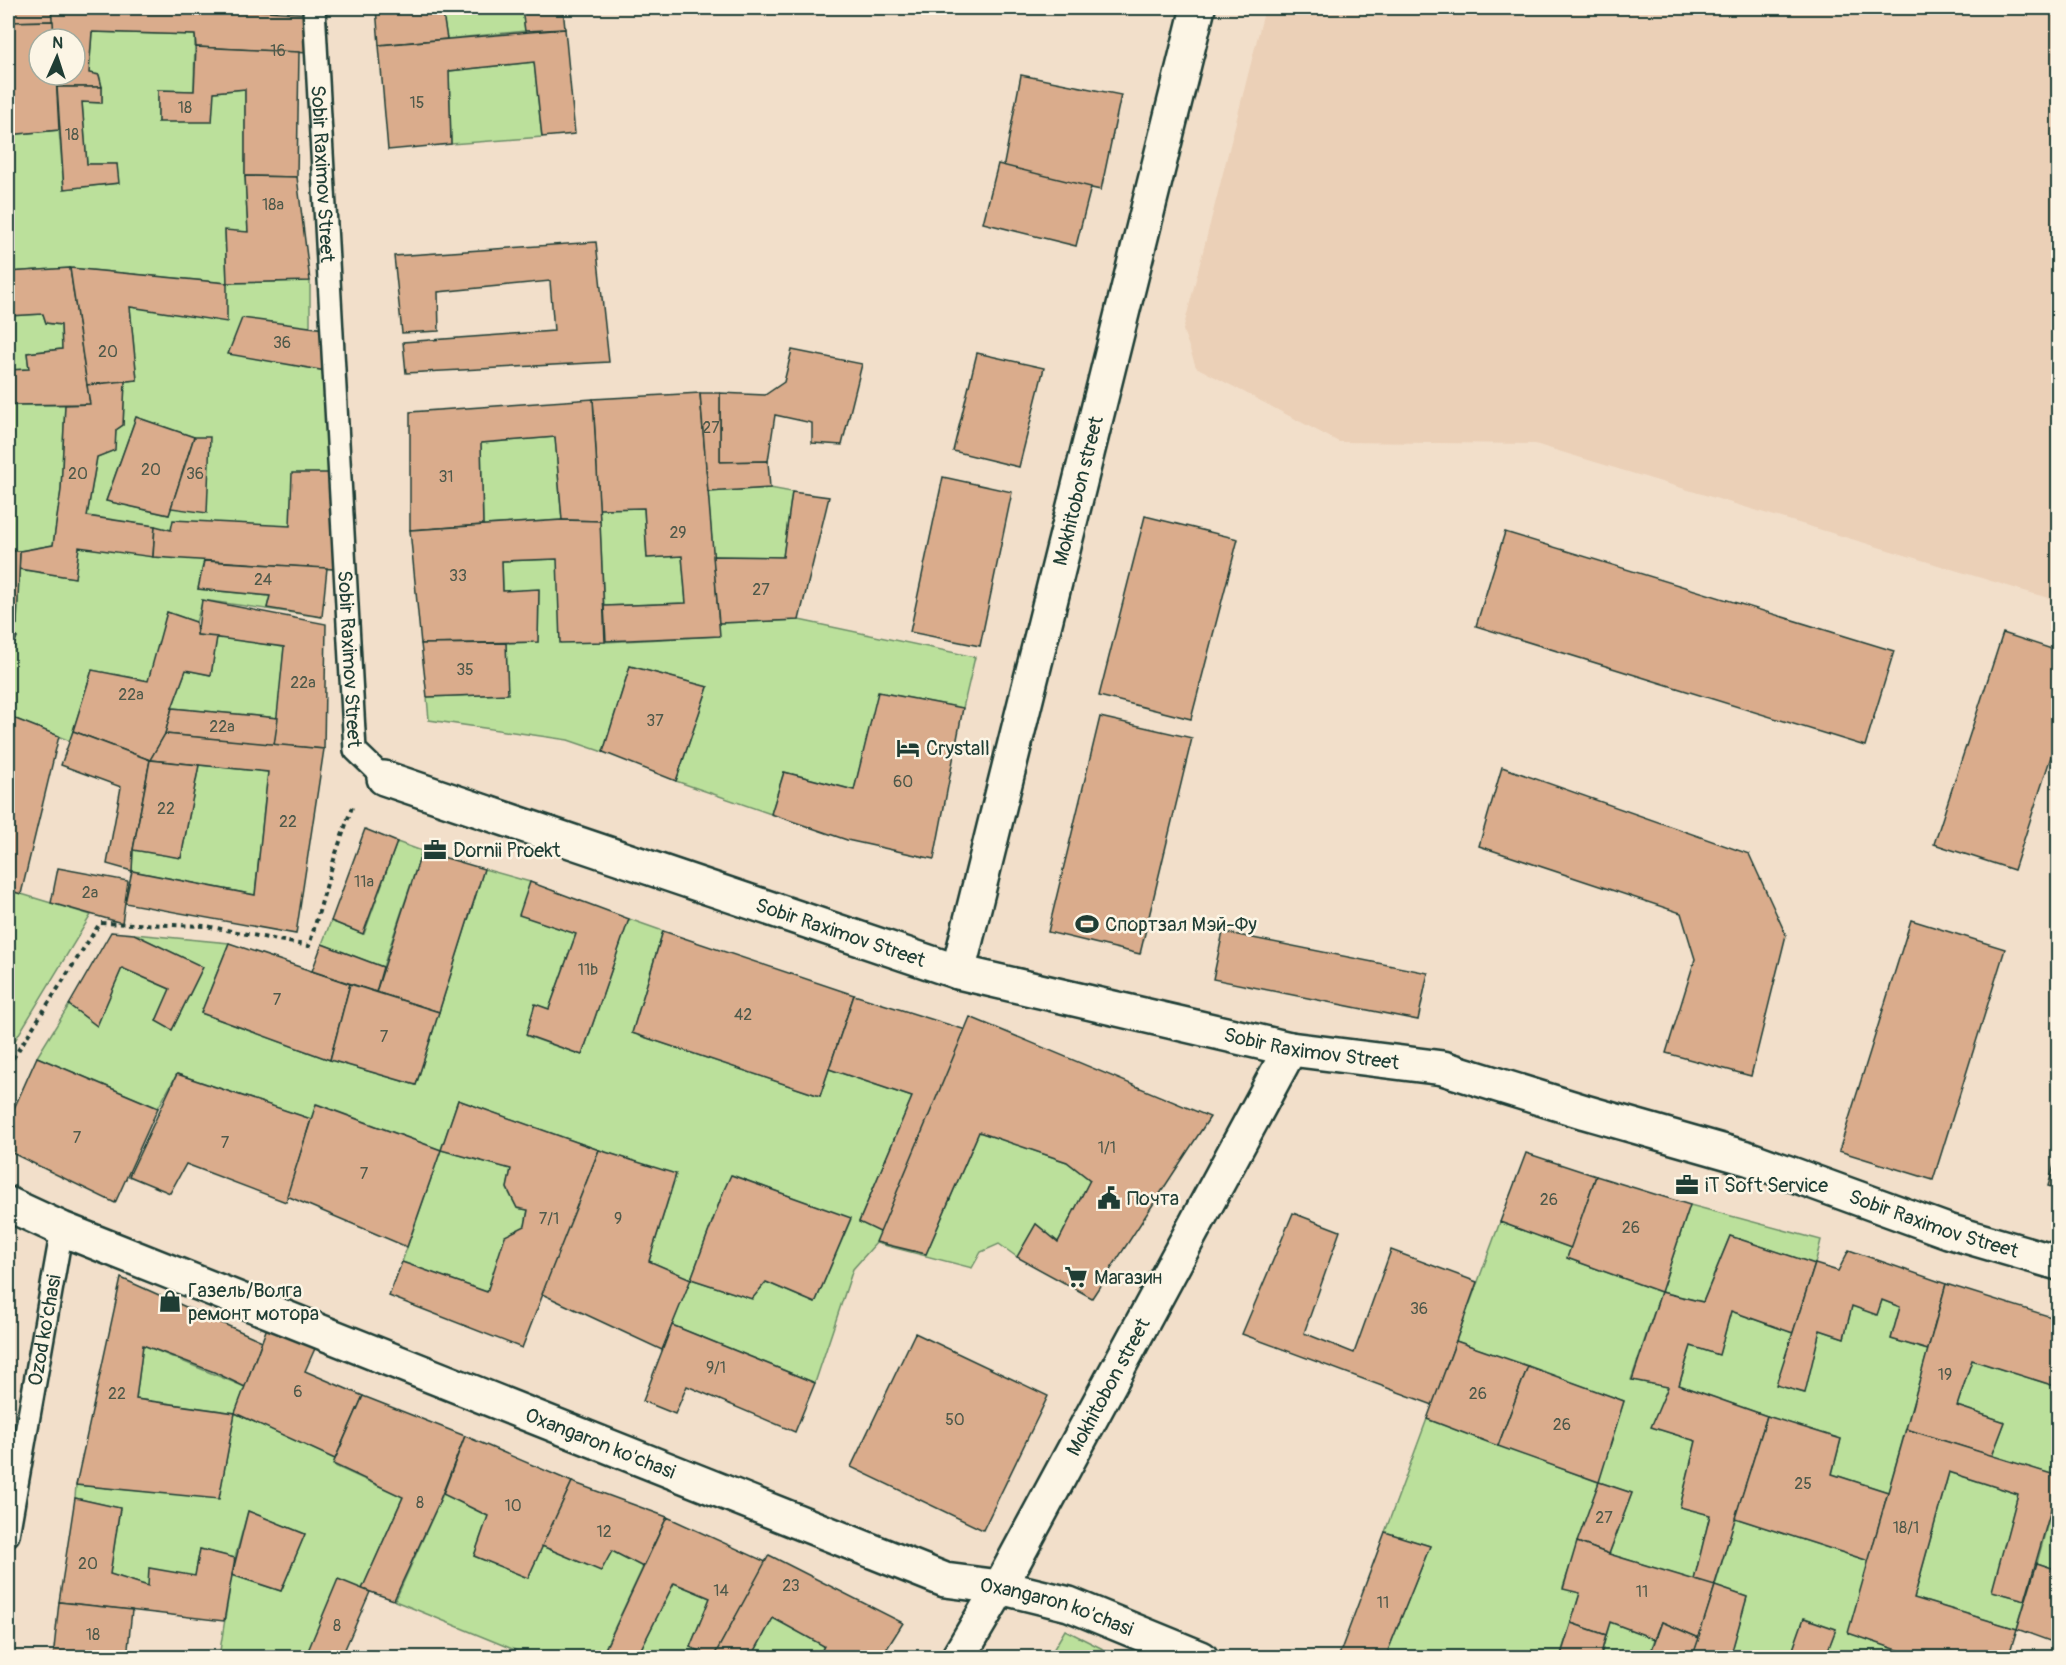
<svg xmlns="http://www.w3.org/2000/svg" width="2066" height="1665" font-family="Pangolin,sans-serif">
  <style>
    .built { fill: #ebd0b7 }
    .green { fill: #bbe09b; stroke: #6d8e68; stroke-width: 1.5; fill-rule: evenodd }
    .building { fill: #daac8c; stroke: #1f3d34; stroke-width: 1.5 }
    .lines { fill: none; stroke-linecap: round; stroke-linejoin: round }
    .service-casing { stroke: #1f3d34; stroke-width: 26 }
    .minor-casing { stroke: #1f3d34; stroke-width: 38 }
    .path { stroke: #1f3d34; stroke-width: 4; stroke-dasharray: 4.5 4.5; stroke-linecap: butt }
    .service { stroke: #fcf5e5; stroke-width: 21 }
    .minor { stroke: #fcf5e5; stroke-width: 33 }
    .labels { text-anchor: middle; stroke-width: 5; stroke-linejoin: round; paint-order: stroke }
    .number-label { font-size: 16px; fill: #4e594a }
    .street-label { font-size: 20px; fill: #1f3d34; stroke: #fcf5e5 }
    .poi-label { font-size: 20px; fill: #1f3d34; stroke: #fcf5e5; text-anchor: start }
  </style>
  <rect width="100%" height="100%" fill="#f2dfca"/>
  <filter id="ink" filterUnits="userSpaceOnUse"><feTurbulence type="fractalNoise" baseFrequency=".0167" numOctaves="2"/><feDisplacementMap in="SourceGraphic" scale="12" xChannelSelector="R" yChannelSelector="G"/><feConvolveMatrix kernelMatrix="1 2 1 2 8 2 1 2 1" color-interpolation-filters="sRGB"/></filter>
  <g filter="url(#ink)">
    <polygon class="built" points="1265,8 2058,8 2058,601 1535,444 1339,442 1196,367 1183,330"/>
    <g class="green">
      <polygon points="442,8 522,8 525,31 447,39"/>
      <path d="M 92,32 L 195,35 L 194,91 L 158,90 L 158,122 L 214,92 L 245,89 L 245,176 L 248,232 L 225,231 L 227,283 L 310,281 L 310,327 L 332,330 L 334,569 L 204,560 L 198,589 L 270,596 L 267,608 L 322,617 L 203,600 L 196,622 L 167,612 L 152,673 L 148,681 L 92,670 L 70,741 L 8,716 L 8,659 L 17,637 L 8,633 L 8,620 L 17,624 L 19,569 L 75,578 L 79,547 L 153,555 L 155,527 L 87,516 L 97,457 L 114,450 L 116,430 L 123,425 L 125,381 L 137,380 L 130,307 L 227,283 L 70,268 L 8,272 L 8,135 L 59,130 L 64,189 L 118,183 L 117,164 L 87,164 L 82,102 L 102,103 L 102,87 L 99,75 L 89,73 ZM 136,417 L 194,437 L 169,515 L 106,501 Z"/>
      <polygon points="534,62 542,137 451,144 449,71"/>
      <polygon points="43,314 46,323 61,325 62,349 27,353 29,369 8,370 8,316"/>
      <polygon points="8,405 65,405 61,490 53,545 20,551 8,551"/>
      <polygon points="555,437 562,520 483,525 481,443"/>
      <polygon points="770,488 792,492 783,557 713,556 708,492"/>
      <polygon points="644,508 647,558 682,556 686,603 604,606 599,509"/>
      <polygon points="557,559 605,642 719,636 719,623 799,620 975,657 963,708 879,692 854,790 784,772 771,814 676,781 708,687 630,666 603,752 568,740 429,720 427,697 507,694 506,643 538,642 539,590 503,591 502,561"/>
      <polygon points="217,637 284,647 278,718 172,708 186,670 211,675"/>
      <polygon points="199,765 268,772 255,895 132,871 133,850 181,858"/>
      <polygon points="397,842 422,851 383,967 322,944 331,921 364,934"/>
      <path d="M 484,869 L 530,882 L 576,934 L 549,1009 L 535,1005 L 527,1036 L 582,1055 L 629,919 L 663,931 L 632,1033 L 820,1096 L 829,1069 L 912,1097 L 859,1222 L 882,1233 L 877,1243 L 926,1254 L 979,1132 L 1067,1162 L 1090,1180 L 1058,1242 L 1036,1224 L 1017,1257 L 999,1244 L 981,1252 L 972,1268 L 876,1243 L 853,1269 L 815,1383 L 672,1325 L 690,1280 L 649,1261 L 676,1175 L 599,1150 L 458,1100 L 441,1150 L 511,1169 L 507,1189 L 517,1208 L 528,1210 L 525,1226 L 487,1292 L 402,1262 L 441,1150 L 317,1104 L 311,1119 L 177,1074 L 158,1108 L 37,1057 L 69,1005 L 97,1025 L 122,968 L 170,989 L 156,1021 L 172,1030 L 203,967 L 134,934 L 229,943 L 201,1013 L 330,1060 L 416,1085 ZM 732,1175 L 851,1219 L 815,1303 L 766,1282 L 752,1299 L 691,1279 L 724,1190 Z"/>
      <polygon points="8,890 91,915 8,1052"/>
      <polygon points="1690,1205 1821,1240 1815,1264 1730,1236 1703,1302 1661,1292 1631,1380 1668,1387 1652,1427 1696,1441 1680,1507 1710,1515 1694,1580 1609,1554 1632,1493 1599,1482 1563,1587 1580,1593 1560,1657 1385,1658 1430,1546 1385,1532 1427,1419 1598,1482 1624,1401 1456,1341 1500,1222 1571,1248 1567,1258 1661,1292"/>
      <polygon points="1882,1300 1900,1307 1891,1339 1928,1350 1888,1492 1832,1474 1841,1439 1767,1416 1679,1385 1691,1346 1719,1354 1731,1311 1793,1333 1777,1385 1804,1393 1820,1330 1844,1338 1852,1306 1877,1314"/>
      <polygon points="143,1345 245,1387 235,1413 335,1459 333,1465 403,1497 362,1589 305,1658 219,1657 232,1575 281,1591 305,1534 248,1511 235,1558 200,1549 195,1576 148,1586 110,1574 120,1508 75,1498 76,1485 219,1498 235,1413 136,1399"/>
      <polygon points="1972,1360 2058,1387 2058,1476 1992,1456 2005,1422 1957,1406"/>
      <polygon points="1949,1472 2018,1494 1993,1591 2025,1600 2017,1629 1914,1598"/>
      <polygon points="2058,1485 2058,1570 2037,1563"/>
      <polygon points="443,1494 488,1516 474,1556 528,1578 542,1546 601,1570 612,1551 643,1567 601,1657 532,1657 395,1601"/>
      <polygon points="1735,1518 1869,1561 1849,1633 1919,1657 1825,1657 1836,1629 1805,1618 1790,1657 1730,1657 1747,1597 1715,1586"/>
      <polygon points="674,1583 710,1598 690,1647 712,1657 643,1658 638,1655"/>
      <polygon points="773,1618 824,1646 818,1657 751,1658"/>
      <polygon points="1610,1622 1655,1639 1649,1657 1600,1658"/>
      <polygon points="1065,1630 1119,1657 1049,1657"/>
    </g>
    <g class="building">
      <polygon points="8,8 51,8 53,21 8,22"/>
      <polygon points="51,8 221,8 310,14 309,53 196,47 195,35 92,32 89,73 99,75 102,87 57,87 56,75 75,75 75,39 54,39"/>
      <polygon points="221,8 278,8 277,11"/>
      <polygon points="376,8 442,8 447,39 379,45"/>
      <polygon points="522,8 563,8 565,29 525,31"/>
      <polygon points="53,21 54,39 39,39 39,75 56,75 59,130 8,135 8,22"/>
      <polygon points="565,29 575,134 542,137 534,62 449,71 451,144 388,150 379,45"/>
      <polygon points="196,47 299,52 297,177 245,176 245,89 214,92 212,122 158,122 158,90 194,91"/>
      <polygon points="1021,75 1121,95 1101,190 1003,169"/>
      <polygon points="57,87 102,87 102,103 82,102 87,164 117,164 119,183 64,189"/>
      <polygon points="998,164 1091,187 1076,246 983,223"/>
      <polygon points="245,176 297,177 310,281 227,283 225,230 248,232"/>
      <polygon points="596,242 609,362 406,373 403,342 554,331 550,281 438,292 439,331 402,333 394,256"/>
      <polygon points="70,268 90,404 8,405 8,370 29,369 27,353 62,349 61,325 46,323 43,314 8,316 8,272"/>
      <polygon points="70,268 227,283 227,322 130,307 137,380 87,385"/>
      <polygon points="242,318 332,330 332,372 228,354"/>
      <polygon points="792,350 862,364 842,445 812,443 812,423 775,415 768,461 720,462 720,393 765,395 784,382"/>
      <polygon points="977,353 1044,368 1019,467 953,451"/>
      <polygon points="125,381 123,425 116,430 115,450 97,457 87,516 155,526 153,557 79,547 75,578 19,569 20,551 53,545 61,490 65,405 90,404 87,385"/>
      <polygon points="700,393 720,636 606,641 604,606 686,603 682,556 647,558 644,508 599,509 593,399"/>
      <polygon points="700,393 720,393 720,462 768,461 770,488 708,492"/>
      <polygon points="593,399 600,521 562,520 555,437 481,443 483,525 410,530 410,412"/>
      <polygon points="136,417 194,437 169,515 106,501"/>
      <polygon points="194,437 210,437 207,513 171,508"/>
      <polygon points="292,473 337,473 334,569 153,557 155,526 171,530 173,520 290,526"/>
      <polygon points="943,477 1012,492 980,646 910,632"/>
      <polygon points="792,492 829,497 799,620 719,623 713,556 783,557"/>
      <polygon points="1145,516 1238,539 1191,719 1099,696"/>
      <polygon points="562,520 600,521 605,642 560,643 557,559 502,561 503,591 539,589 538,642 421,644 410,530"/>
      <polygon points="1505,532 1894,651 1865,746 1476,626"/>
      <polygon points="8,551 20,551 17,624 8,620"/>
      <polygon points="204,561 327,568 322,617 267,608 270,596 198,589"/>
      <polygon points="202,600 326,624 324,749 274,745 284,647 197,635"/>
      <polygon points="167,612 196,622 197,635 217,637 211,675 186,670 172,708 165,734 150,760 73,731 92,670 148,681"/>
      <polygon points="8,633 17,637 8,659"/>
      <polygon points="2003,633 2058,651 2058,735 2014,870 1934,844"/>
      <polygon points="506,643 508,694 427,697 421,644"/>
      <polygon points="630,666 708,687 676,781 603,752"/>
      <polygon points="878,692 963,708 934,859 847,840 771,814 784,772 854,790"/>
      <polygon points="172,708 278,718 274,745 165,734"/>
      <polygon points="8,716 59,736 21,894 8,890"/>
      <polygon points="1100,717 1192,738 1140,954 1048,932"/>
      <polygon points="73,731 150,760 133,850 132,871 107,864 121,787 61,765"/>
      <polygon points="165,734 324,749 296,934 125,903 132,871 255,895 268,772 150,760"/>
      <polygon points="150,760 199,765 181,858 133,850"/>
      <polygon points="1502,767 1749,854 1786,935 1751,1076 1666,1053 1695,959 1681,913 1479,846"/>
      <polygon points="365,829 397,842 363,934 331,921"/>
      <polygon points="422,851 484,869 439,1012 376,992"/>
      <polygon points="58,868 128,881 122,923 51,903"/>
      <polygon points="530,882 629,919 582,1055 526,1035 535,1004 549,1009 576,934 519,915"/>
      <polygon points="1911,920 2005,949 1933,1180 1839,1151"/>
      <polygon points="663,931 854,995 820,1096 632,1033"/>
      <polygon points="111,932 134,934 203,967 172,1030 156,1021 170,989 122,968 97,1026 69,1005"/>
      <polygon points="1223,932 1428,973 1418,1020 1213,979"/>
      <polygon points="229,943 350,984 330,1060 201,1013"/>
      <polygon points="322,944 383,967 376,992 312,971"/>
      <polygon points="350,984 439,1012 416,1085 330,1060"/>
      <polygon points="854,995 966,1030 882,1233 859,1222 912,1097 829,1069"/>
      <polygon points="970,1017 1210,1117 1092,1298 1017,1257 1036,1224 1058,1242 1090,1180 1067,1162 979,1132 926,1254 876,1242"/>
      <polygon points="37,1057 158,1108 115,1203 8,1151 8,1122"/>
      <polygon points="177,1074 311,1119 286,1202 186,1164 170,1193 129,1176"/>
      <polygon points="458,1100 599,1150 522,1348 389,1296 402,1262 487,1292 505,1236 525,1226 528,1210 517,1208 507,1188 511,1169 441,1150"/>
      <polygon points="316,1104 441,1150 407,1247 287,1196"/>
      <polygon points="599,1150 676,1174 649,1261 691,1279 662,1350 542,1294"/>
      <polygon points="2058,1152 2058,1189 2048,1186"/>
      <polygon points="1526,1153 1596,1176 1571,1248 1500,1222"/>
      <polygon points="731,1175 851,1218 815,1303 766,1282 752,1299 691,1279 724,1190"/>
      <polygon points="1596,1176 1690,1205 1661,1292 1567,1258"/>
      <polygon points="1293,1213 1340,1231 1304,1333 1354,1353 1391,1250 1477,1282 1433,1405 1242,1334"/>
      <polygon points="1730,1236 1815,1264 1793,1333 1731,1311 1719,1355 1691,1346 1679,1385 1767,1416 1714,1587 1694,1580 1710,1515 1680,1507 1696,1441 1651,1427 1668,1387 1632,1380 1661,1292 1703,1302"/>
      <polygon points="1849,1250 1946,1284 1928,1350 1891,1339 1900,1307 1882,1300 1877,1315 1852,1306 1844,1338 1820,1330 1805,1393 1776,1385 1815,1264 1838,1271"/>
      <polygon points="121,1278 262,1341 245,1387 214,1372 143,1345 136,1399 235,1413 219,1499 76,1485"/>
      <polygon points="1946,1284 2058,1319 2058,1387 1972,1360 1957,1406 2005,1422 1992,1456 1906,1429"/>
      <polygon points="268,1325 317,1344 305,1371 363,1396 335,1459 235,1413"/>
      <polygon points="672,1325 815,1383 795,1432 687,1386 675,1414 643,1401"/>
      <polygon points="915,1333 1048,1396 983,1530 851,1467"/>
      <polygon points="1456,1341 1528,1366 1498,1446 1427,1419"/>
      <polygon points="1528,1366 1624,1401 1599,1482 1498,1446"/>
      <polygon points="363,1396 465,1436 437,1507 394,1600 362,1589 403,1497 333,1464"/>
      <polygon points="1767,1416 1841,1439 1832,1474 1888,1492 1869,1561 1735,1518"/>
      <polygon points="1906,1429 2058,1476 2058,1485 2025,1600 1992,1591 2018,1494 1949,1472 1914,1598 2017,1629 2008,1658 1921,1658 1848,1633"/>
      <polygon points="465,1436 572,1482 528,1578 474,1556 488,1516 443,1494"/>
      <polygon points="572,1482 667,1517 643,1567 612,1551 601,1571 542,1546"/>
      <polygon points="1599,1482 1632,1493 1609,1554 1577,1542"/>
      <polygon points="75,1498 120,1508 110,1574 148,1586 149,1568 195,1576 200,1549 235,1558 224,1621 59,1602"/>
      <polygon points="248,1511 305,1534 281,1591 232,1575"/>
      <polygon points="667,1517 766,1562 713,1658 690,1647 710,1598 674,1583 638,1655 643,1658 601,1658"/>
      <polygon points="1385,1532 1430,1546 1385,1658 1338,1658"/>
      <polygon points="1577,1542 1609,1554 1715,1586 1699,1638 1662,1622 1655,1639 1610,1622 1606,1635 1571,1623 1580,1593 1563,1589"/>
      <polygon points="769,1555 903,1623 881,1658 818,1658 824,1646 773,1618 751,1658 713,1658"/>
      <polygon points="2037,1563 2058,1570 2058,1644 2017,1629"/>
      <polygon points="338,1579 370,1592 341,1658 305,1658"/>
      <polygon points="1715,1586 1747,1597 1730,1658 1692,1658"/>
      <polygon points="59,1602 132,1610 127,1658 53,1658"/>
      <polygon points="1804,1618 1836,1629 1825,1658 1790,1658"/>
      <polygon points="1662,1622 1699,1638 1692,1658 1649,1658"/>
      <polygon points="1571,1623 1606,1635 1600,1658 1560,1658"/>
    </g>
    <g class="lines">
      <g class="service-casing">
        <g id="service">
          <path id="s1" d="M 314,8 L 355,750 L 384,778"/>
          <path id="s2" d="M 8,1535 L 62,1229"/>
        </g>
      </g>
      <g class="minor-casing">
        <g id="minor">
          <path id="s3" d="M 384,778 L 958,972 L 1290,1049 L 1443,1068 L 1585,1112 L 1750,1159 L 1948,1231 L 2058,1263"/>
          <path id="s4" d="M 958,972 L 1198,8"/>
          <path id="s5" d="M 8,1204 L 62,1229 L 945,1580 L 1000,1587 L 1069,1604 L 1201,1658"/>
          <path id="s6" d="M 958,1658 L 1000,1587 L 1290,1049"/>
        </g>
      </g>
      <polyline class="path" points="8,1066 100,923 206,926 309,946 335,856 353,804"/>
      <use href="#service" class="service"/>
      <use href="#minor" class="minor"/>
    </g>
  </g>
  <defs>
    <g id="hotel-bare" transform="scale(1.8)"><path d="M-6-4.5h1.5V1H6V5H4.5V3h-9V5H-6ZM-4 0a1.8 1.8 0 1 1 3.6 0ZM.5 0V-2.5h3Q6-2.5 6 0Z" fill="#1f3d34" stroke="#fcf5e5" stroke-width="2.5" paint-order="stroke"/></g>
    <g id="office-bare" transform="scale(1.8)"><path d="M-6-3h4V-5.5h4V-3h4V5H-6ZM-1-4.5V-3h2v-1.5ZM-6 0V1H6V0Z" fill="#1f3d34" stroke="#fcf5e5" stroke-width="2.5" paint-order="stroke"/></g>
    <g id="stadium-bare" transform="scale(1.8)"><path d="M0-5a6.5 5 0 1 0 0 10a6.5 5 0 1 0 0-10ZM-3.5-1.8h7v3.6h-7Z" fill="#1f3d34" stroke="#fcf5e5" stroke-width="2.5" paint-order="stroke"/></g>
    <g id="civic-bare" transform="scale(1.8)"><path d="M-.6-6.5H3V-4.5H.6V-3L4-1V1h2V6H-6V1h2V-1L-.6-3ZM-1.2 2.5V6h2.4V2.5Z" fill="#1f3d34" stroke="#fcf5e5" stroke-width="2.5" paint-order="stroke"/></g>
    <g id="supermarket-bare" transform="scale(1.8)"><path d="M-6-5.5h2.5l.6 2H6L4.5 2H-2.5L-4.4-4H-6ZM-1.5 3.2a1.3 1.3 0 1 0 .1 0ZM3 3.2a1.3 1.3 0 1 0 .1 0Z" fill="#1f3d34" stroke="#fcf5e5" stroke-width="2.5" paint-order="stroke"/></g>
    <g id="shop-bare" transform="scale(1.8)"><path d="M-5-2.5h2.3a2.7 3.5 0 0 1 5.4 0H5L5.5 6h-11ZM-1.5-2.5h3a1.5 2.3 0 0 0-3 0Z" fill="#1f3d34" stroke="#fcf5e5" stroke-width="2.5" paint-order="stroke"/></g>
  </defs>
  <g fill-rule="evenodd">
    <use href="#hotel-bare" x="908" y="748"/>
    <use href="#office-bare" x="435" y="850"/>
    <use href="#stadium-bare" x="1087" y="924"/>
    <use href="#office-bare" x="1687" y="1185"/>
    <use href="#civic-bare" x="1109" y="1198"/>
    <use href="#supermarket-bare" x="1076" y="1277"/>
    <use href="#shop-bare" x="170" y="1301"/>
  </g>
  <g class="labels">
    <g class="number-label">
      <text x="278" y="56">16</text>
      <text x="417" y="108">15</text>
      <text x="185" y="113">18</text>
      <text x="72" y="140">18</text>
      <text x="273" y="210">18a</text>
      <text x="282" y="348">36</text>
      <text x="108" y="357">20</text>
      <text x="711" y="433">27</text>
      <text x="151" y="475">20</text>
      <text x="78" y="479">20</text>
      <text x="195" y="479">36</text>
      <text x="446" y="482">31</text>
      <text x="678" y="538">29</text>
      <text x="458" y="581">33</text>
      <text x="263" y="585">24</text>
      <text x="761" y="595">27</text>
      <text x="465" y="675">35</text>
      <text x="303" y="688">22a</text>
      <text x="131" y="700">22a</text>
      <text x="655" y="726">37</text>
      <text x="222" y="732">22a</text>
      <text x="903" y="787">60</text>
      <text x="166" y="814">22</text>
      <text x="288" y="827">22</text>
      <text x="364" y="887">11a</text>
      <text x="90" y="898">2a</text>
      <text x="588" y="975">11b</text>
      <text x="277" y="1005">7</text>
      <text x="743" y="1020">42</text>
      <text x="384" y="1042">7</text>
      <text x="77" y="1143">7</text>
      <text x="225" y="1148">7</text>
      <text x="1107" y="1153">1/1</text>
      <text x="364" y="1179">7</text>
      <text x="1549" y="1205">26</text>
      <text x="549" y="1224">7/1</text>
      <text x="618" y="1224">9</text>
      <text x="1631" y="1233">26</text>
      <text x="1419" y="1314">36</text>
      <text x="716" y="1373">9/1</text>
      <text x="1945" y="1380">19</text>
      <text x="298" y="1397">6</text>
      <text x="117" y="1399">22</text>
      <text x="1478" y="1399">26</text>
      <text x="955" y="1425">50</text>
      <text x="1562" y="1430">26</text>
      <text x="1803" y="1489">25</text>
      <text x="420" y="1508">8</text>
      <text x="513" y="1511">10</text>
      <text x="1604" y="1523">27</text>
      <text x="1906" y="1533">18/1</text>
      <text x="604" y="1537">12</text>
      <text x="88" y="1569">20</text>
      <text x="791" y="1591">23</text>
      <text x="721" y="1596">14</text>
      <text x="1642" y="1597">11</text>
      <text x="1383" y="1608">11</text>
      <text x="337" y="1631">8</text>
      <text x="93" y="1640">18</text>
    </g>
    <g class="street-label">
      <text dy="7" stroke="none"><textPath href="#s1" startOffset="166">Sobir Raximov Street</textPath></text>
      <text dy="7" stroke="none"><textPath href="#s4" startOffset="496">Mokhitobon street</textPath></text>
      <text dy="7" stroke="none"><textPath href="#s1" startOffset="652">Sobir Raximov Street</textPath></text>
      <text dy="7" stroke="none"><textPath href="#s3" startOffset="482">Sobir Raximov Street</textPath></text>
      <text dy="7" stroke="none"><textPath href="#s3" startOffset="968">Sobir Raximov Street</textPath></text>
      <text dy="7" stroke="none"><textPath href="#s3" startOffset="1616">Sobir Raximov Street</textPath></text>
      <text dy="7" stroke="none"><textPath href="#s2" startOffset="208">Ozod ko'chasi</textPath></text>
      <text dy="7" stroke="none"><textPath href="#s6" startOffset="310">Mokhitobon street</textPath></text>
      <text dy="7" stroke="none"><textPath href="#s5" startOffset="639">Oxangaron ko'chasi</textPath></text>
      <text dy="7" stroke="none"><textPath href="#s5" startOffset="1125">Oxangaron ko'chasi</textPath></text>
    </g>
    <g class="poi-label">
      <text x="926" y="755">Crystall</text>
      <text x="453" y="857">Dornii Proekt</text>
      <text x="1105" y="931">Спортзал Мэй-Фу</text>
      <text x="1705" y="1192">iT Soft Service</text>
      <text x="1127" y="1205">Почта</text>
      <text x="1094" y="1284">Магазин</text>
      <text x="188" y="1297">Газель/Волга<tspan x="188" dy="23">ремонт мотора</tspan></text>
    </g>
  </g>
  <rect width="2066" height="1665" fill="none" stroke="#fcf5e5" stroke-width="30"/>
  <rect x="15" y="15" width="2036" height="1635" fill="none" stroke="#1f3d34" stroke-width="2" filter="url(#ink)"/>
  <g transform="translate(57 57) rotate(3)"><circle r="28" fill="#fcf5e5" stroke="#a4ab9e" stroke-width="1.5"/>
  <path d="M0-4.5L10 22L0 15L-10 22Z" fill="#1f3d34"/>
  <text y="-9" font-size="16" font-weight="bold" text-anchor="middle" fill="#1f3d34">N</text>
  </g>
</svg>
